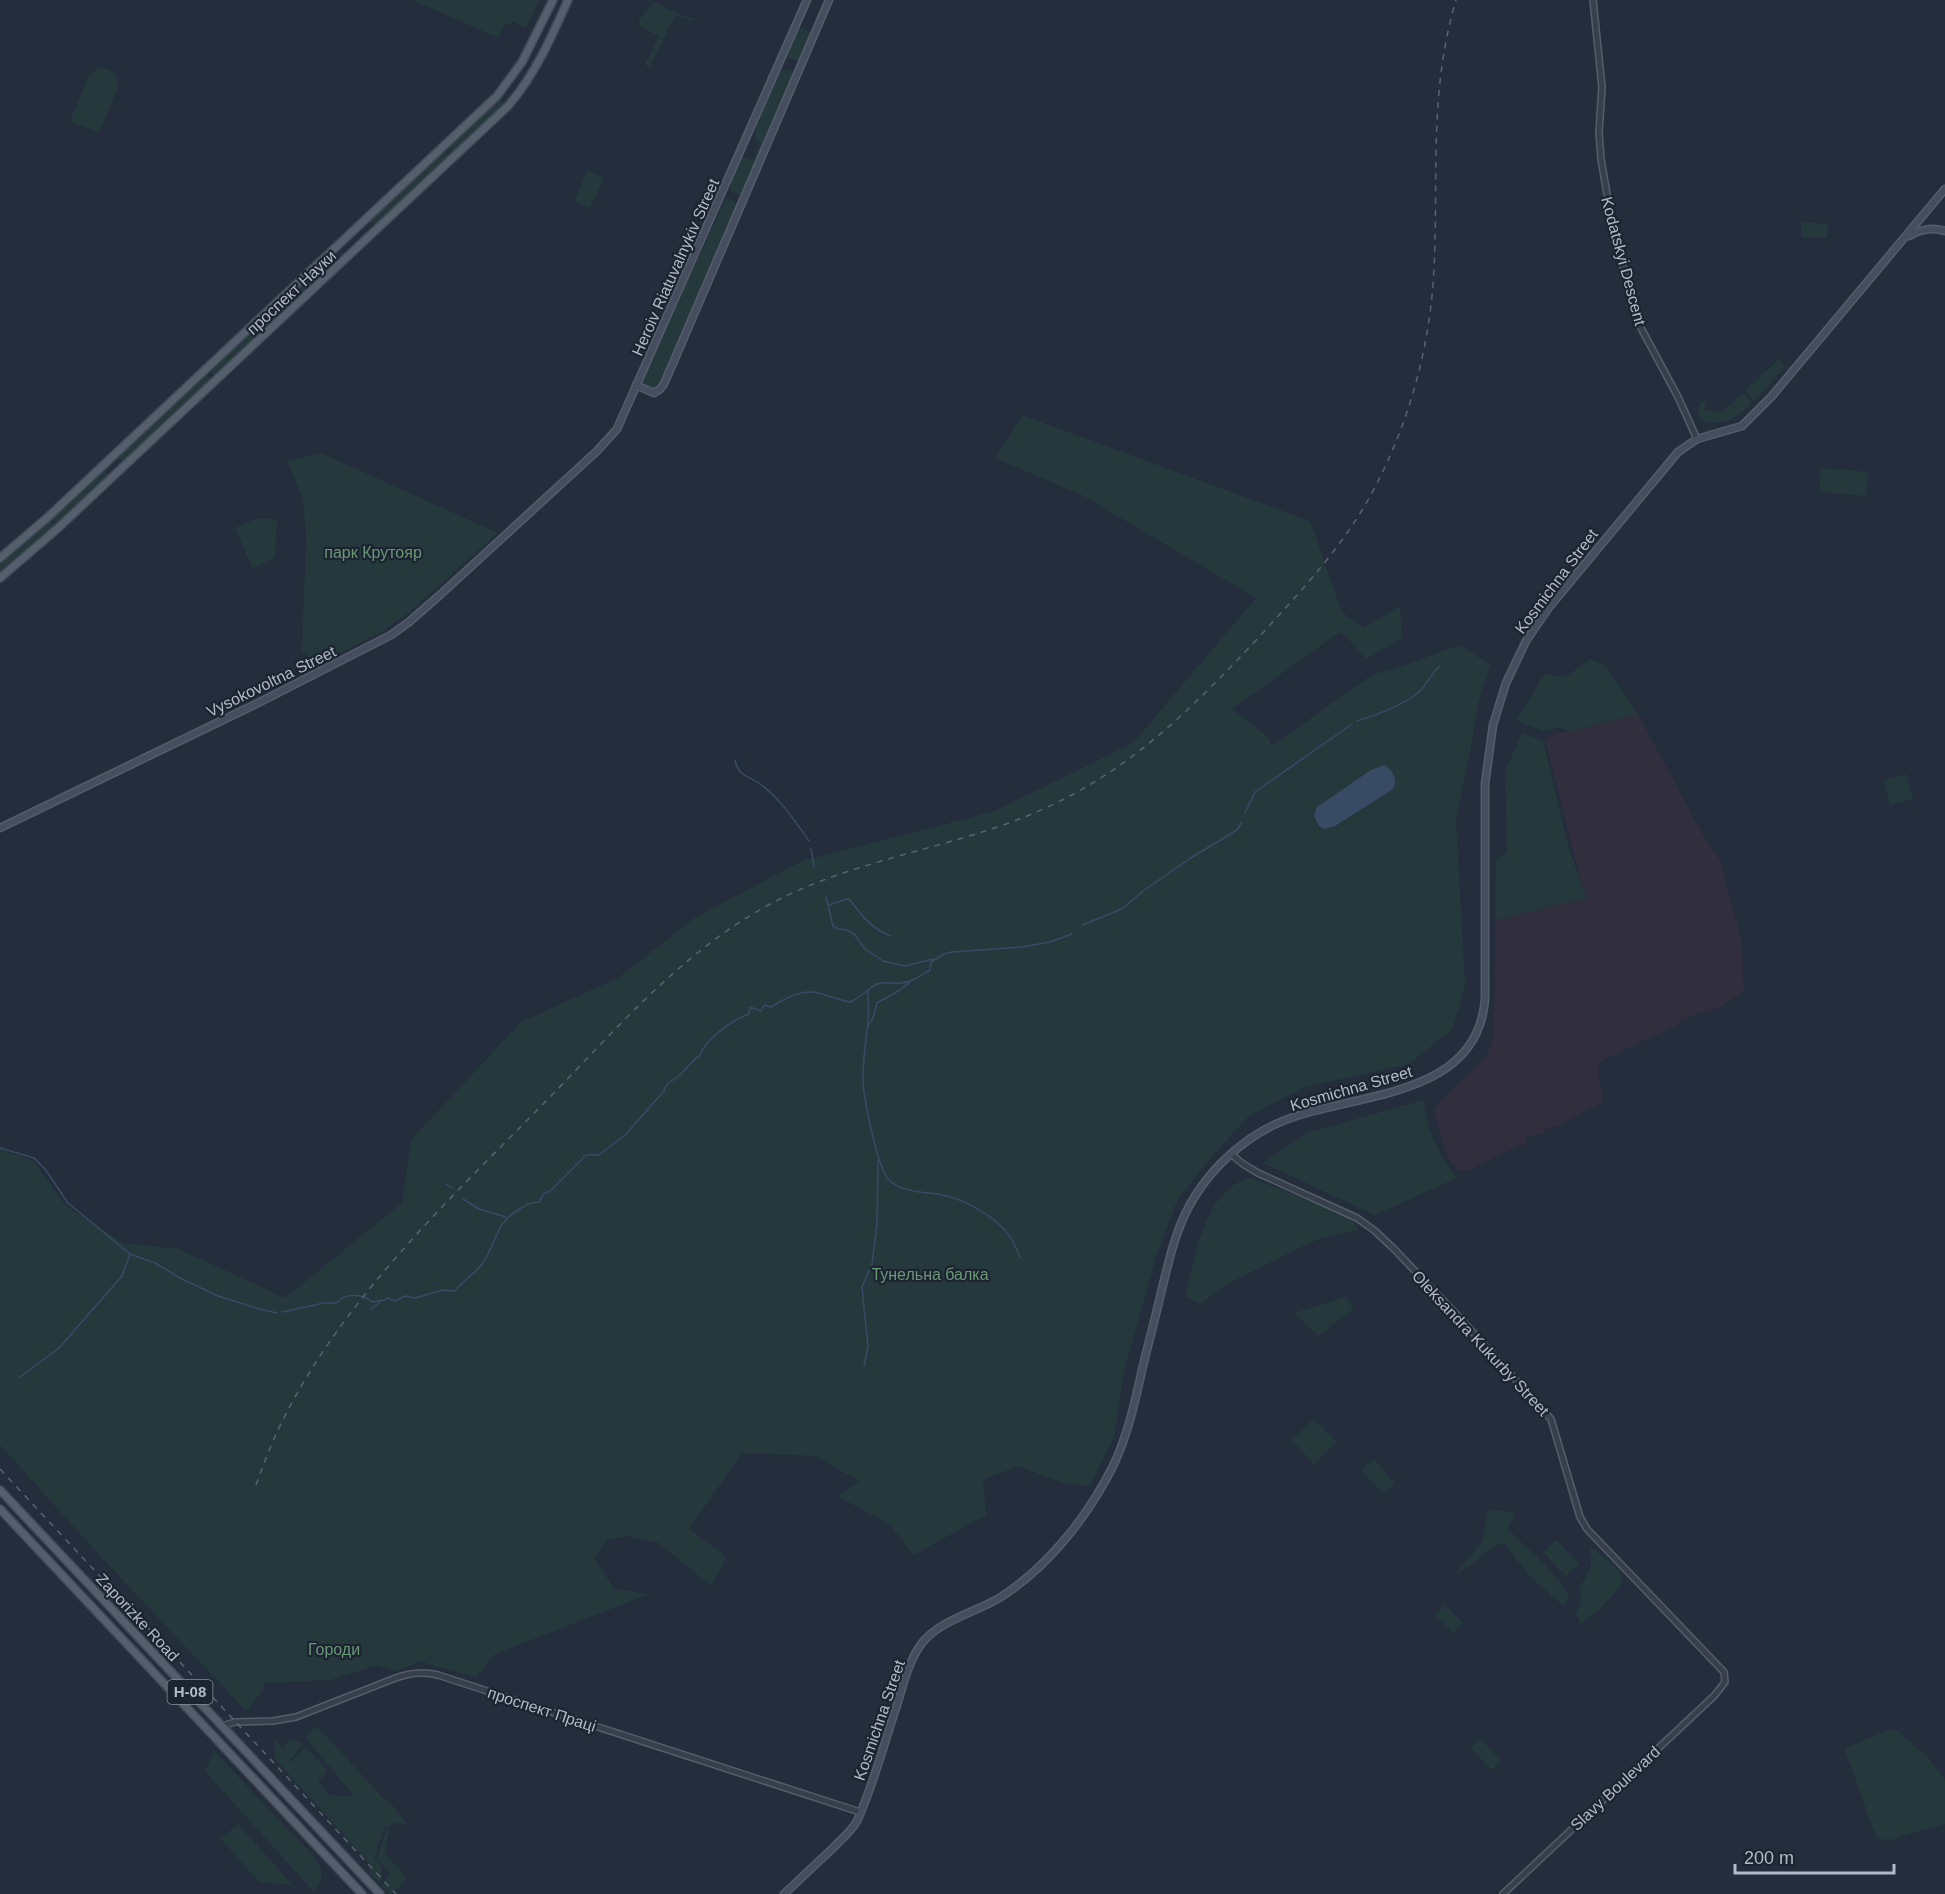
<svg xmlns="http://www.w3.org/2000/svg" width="1945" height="1894" font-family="Arial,sans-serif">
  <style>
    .medical { fill: #312f3d }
    .green { fill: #25393d }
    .water { fill: #394a65 }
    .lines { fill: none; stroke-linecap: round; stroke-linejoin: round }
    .stream { stroke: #394a65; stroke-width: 1.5 }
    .tertiary-casing { stroke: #555d6a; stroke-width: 8 }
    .secondary-casing { stroke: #555d6a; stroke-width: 9 }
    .primary-casing { stroke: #404855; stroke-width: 10 }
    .tertiary { stroke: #373f4c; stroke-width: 5 }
    .secondary { stroke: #454e5f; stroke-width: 6 }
    .primary { stroke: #555e6c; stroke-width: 7 }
    .rail { stroke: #596373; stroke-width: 1.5; stroke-dasharray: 6 6; stroke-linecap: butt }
    .labels { text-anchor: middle; stroke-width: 4.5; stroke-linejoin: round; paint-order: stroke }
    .shield { fill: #1c2431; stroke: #868d9a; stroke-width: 1.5 }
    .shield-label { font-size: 15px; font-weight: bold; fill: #b3bac7 }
    .street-label { font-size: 16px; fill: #b3bac7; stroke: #1c2431 }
    .park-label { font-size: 16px; fill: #6a9876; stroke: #1c2431 }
  </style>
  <rect width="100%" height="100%" fill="#232d3c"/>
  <polygon class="medical" points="1638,714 1708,844 1720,860 1742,943 1744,992 1720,1007 1682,1019 1675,1026 1601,1061 1598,1070 1603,1101 1563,1124 1545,1129 1543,1133 1525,1138 1525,1143 1467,1171 1458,1170 1450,1161 1443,1144 1434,1112 1435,1107 1486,1057 1494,1037 1495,920 1585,898 1545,740 1557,732 1568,732"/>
  <g class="green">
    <polygon points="412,0 539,0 526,28 514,22 504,25 499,38"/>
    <polygon points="654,2 676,13 694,19 693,21 675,15 650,67 645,65 659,36 640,27 639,20"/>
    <polygon points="800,27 812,33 799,62 787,57"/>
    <path d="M 98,68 C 111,67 118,74 118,87 L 99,133 L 70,121 L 89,75 Z"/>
    <path d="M 785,69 L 792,71 L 793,75 L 743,192 L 739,195 L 730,191 L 731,182 L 742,156 L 753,161 L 760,142 L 755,139 C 753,121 772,90 779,74 Z"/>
    <polygon points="499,98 505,104 454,153 448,147"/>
    <polygon points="444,151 450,157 375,226 370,220"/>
    <polygon points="588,170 604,178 590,208 574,201"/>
    <polygon points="726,198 735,201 736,207 661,381 657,387 652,388 643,384 643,377"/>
    <polygon points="1801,222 1828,224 1827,238 1801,237"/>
    <polygon points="311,275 311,287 275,320 269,314"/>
    <polygon points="266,317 272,324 215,377 209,370"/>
    <polygon points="1779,359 1785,367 1754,401 1745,391"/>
    <polygon points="205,374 211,380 123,462 117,456"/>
    <path d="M 1743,393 L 1752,403 C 1737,417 1729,424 1707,423 L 1698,417 L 1700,402 L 1706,401 L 1705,410 L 1722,412 Z"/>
    <polygon points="1022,415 1310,521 1342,612 1364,628 1400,606 1402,638 1366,659 1341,631 1232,709 1268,737 1272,746 1373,674 1394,669 1460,645 1490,665 1479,700 1470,751 1456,819 1465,987 1452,1030 1409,1064 1305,1087 1249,1116 1208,1161 1177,1201 1157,1253 1124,1372 1114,1437 1090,1486 1062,1483 1018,1466 983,1480 986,1515 914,1555 889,1524 837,1496 859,1481 815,1456 742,1453 689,1529 727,1557 711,1586 659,1543 627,1536 607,1540 595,1559 614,1589 649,1594 495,1654 476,1677 420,1662 468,1641 395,1672 378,1665 330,1680 263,1683 264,1689 246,1711 102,1558 0,1445 0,1149 34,1161 66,1206 123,1243 179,1249 285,1298 402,1203 411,1140 521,1022 618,978 696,917 802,861 995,811 1134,742 1256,598 1082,495 995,458"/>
    <polygon points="321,453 498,533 407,614 383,631 317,665 302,650 306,538 303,499 287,461"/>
    <polygon points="1821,468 1868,472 1866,496 1819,492"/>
    <polygon points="103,469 109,476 57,524 51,517"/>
    <polygon points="258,518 277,520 275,557 253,569 235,528"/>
    <polygon points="49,520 55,526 0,574 0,562"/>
    <polygon points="1591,659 1604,665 1638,714 1568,732 1559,727 1543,731 1516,720 1545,674 1565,677"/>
    <polygon points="1522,733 1543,740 1568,845 1586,898 1495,920 1496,860 1507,852 1505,772"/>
    <polygon points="1906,774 1913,799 1890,805 1884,780"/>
    <path d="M 1424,1100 C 1425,1129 1440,1155 1457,1178 L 1375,1215 L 1263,1163 L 1307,1133 Z"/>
    <path d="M 1251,1178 L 1348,1215 L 1359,1229 L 1316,1240 L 1227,1284 L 1200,1304 L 1185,1296 C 1195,1257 1205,1187 1251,1178 Z"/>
    <polygon points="1345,1297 1354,1308 1318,1336 1295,1313"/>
    <polygon points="1314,1419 1337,1442 1314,1464 1292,1440"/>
    <polygon points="1374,1459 1395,1483 1383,1494 1361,1470"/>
    <path d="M 1490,1510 L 1513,1512 L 1514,1516 L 1508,1529 C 1526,1548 1560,1575 1569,1597 L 1564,1606 L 1531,1578 L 1504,1543 C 1486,1546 1470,1572 1456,1572 L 1483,1541 L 1487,1513 Z"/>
    <polygon points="1556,1540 1579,1564 1566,1576 1543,1552"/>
    <polygon points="1590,1546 1620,1571 1623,1583 1602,1607 1581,1624 1575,1613 1581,1604 1580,1587 1591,1568"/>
    <polygon points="1445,1605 1463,1623 1453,1633 1435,1615"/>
    <polygon points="317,1726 383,1798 394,1807 406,1824 393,1823 389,1827 385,1826 374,1859 382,1867 382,1880 380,1883 369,1872 371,1865 276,1760 274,1751 275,1739 283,1749 290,1738 303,1744 290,1760 295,1762 293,1759 306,1747 328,1771 318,1781 329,1795 354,1796 305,1737"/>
    <polygon points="1891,1729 1897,1730 1930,1760 1945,1780 1945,1824 1909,1834 1888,1841 1876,1837 1845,1750 1848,1747"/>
    <polygon points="1480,1738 1501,1761 1491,1770 1470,1747"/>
    <path d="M 214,1751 L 317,1860 C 324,1872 323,1882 313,1891 L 205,1771 Z"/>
    <polygon points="238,1824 293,1885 259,1882 221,1839"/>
    <polygon points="387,1828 389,1829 385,1853 406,1877 406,1881 391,1894 389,1894 381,1886 390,1873 377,1859"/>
  </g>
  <path class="water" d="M 1384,765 C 1393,769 1398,781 1393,789 L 1335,826 L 1324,829 L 1319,826 L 1314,816 L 1317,807 L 1371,770 Z"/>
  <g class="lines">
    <g class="stream">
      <path d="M 1357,721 C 1378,714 1402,706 1419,692 C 1427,685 1431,673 1440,666"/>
      <path d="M 735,760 C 738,776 747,775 760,784 C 780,798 795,821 809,841"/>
      <polyline points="1245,813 1255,792 1352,724"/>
      <polyline points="811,849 814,866"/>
      <polyline points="826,897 833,926 839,929 847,930 855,935 865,949 883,961 905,966 933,959"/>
      <path d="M 829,905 L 847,899 L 850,900 C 862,916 872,929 891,936"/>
      <polyline points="1082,925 1122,909 1143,891 1189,859 1237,830 1242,822"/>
      <path d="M 868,990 C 868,1001 869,1012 868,1022 C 866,1040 863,1058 863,1077 C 863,1096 877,1169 890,1181 C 902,1192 923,1192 938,1194 C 963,1198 996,1216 1010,1237 C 1015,1243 1017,1251 1020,1258"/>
      <polyline points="867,1027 873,1018 877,1003 900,990 910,982"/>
      <polyline points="0,1148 34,1158 45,1169 68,1203 130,1254 155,1263 182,1279 218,1296 259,1309 277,1313"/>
      <polyline points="446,1184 452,1188"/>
      <polyline points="463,1199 479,1209 506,1217"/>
      <polyline points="371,1309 380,1302"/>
      <path d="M 282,1312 L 324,1303 L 336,1303 C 345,1293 362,1293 372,1302 L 385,1300 L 387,1298 L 395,1301 L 405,1296 L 415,1298 L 443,1290 L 455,1291 C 462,1281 474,1275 482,1264 C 496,1245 495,1223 518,1210 C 526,1205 529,1202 539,1202 L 544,1193 L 550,1191 L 586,1155 L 599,1155 L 626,1134 L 664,1091 L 667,1084 L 679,1076 L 696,1058 L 699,1057 C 706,1038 732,1020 749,1014 L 750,1007 L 761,1011 L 764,1005 L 771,1007 C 782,1000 798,991 812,992 C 824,993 837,1000 850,1002 C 861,998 867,989 877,984 C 884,981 893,984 901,983 C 915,981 919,976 930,970 L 931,962 L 944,954 L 952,952 L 1022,947 L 1050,942 L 1072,934"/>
      <polyline points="864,1366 868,1347 862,1287 872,1264 877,1224 878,1160"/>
      <polyline points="19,1378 59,1348 122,1276 130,1254"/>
    </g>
    <g class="tertiary-casing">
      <g id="tertiary">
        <polyline points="1593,0 1602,87 1599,132 1601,159 1614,235 1641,328 1678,397 1697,439"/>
        <polyline points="1231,1154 1243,1164 1258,1173 1357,1218 1375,1231 1394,1249 1460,1318 1551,1419 1580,1517 1587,1529 1724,1672 1725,1682 1715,1695 1503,1894"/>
        <path d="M 222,1726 L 235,1722 L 273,1721 L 296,1717 L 393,1679 C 408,1673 422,1671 438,1675 L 860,1812"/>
      </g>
    </g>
    <g class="secondary-casing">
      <g id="secondary">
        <path d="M 1909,236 C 1921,229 1932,227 1945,231"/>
        <polyline points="636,385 654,393 660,389 664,384 829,0"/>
        <polyline points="0,828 260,702 391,635 409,622 441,594 597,451 617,429 807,0"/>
        <path d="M 784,1894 C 800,1879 817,1863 833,1848 C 841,1839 852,1831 857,1821 C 874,1784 884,1743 897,1705 C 903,1685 909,1660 922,1643 C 940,1620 977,1612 1001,1597 C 1049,1566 1089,1515 1114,1464 C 1128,1434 1135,1402 1142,1370 C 1148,1345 1155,1319 1161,1293 C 1169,1260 1176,1226 1195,1196 C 1214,1166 1243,1139 1276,1124 C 1347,1091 1477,1103 1485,999 L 1485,784 L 1493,725 L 1506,683 L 1526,641 L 1550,606 L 1678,452 L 1697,439 L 1742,426 L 1772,396 L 1945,189"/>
      </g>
    </g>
    <g class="primary-casing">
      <g id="primary">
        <polyline points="0,558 48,517 497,96 522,62 553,0"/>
        <path d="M 0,578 L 57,529 L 508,106 C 535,75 551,38 568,0"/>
        <polyline points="0,1490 380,1894"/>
        <polyline points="0,1509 362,1894"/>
      </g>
    </g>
    <use href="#tertiary" class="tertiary"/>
    <use href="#secondary" class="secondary"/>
    <use href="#primary" class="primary"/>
    <g class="rail">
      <polyline points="0,1469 396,1894"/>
      <path d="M 256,1485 C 265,1460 275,1434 288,1410 C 351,1290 457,1192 551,1096 C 620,1025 685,949 774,902 C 851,862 937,850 1017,820 C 1121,780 1185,716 1260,636 C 1299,593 1339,551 1368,500 C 1405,434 1427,360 1433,285 C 1440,186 1427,98 1456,0"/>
    </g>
  </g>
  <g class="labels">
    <rect class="shield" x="167.5" y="1680" width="45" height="24" rx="4.5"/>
    <g class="shield-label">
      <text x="190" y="1697">Н-08</text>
    </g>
    <g class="street-label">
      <text transform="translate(1624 261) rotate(75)" y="6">Kodatskyi Descent</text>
      <text transform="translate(675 267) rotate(-66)" y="6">Heroiv Riatuvalnykiv Street</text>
      <text transform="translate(291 292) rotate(-43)" y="6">проспект Науки</text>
      <text transform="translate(1556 581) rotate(-53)" y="6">Kosmichna Street</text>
      <text transform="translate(271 681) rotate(-26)" y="6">Vysokovoltna Street</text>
      <text transform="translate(1351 1088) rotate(-16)" y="6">Kosmichna Street</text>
      <text transform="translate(1481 1343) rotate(47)" y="6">Oleksandra Kukurby Street</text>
      <text transform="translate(138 1617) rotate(47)" y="6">Zaporizke Road</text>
      <text transform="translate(542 1709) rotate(18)" y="6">проспект Праці</text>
      <text transform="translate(879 1720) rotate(-71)" y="6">Kosmichna Street</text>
      <text transform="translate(1615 1788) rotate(-43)" y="6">Slavy Boulevard</text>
    </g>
    <g class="park-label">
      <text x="373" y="558">парк Крутояр</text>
      <text x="930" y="1280">Тунельна балка</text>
      <text x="334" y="1655">Городи</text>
    </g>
  </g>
  <path d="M1735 1864v9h159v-9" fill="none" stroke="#b3bac7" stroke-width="3"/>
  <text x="1744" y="1864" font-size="18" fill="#b3bac7" stroke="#1c2431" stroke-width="4.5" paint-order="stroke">200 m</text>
</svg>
